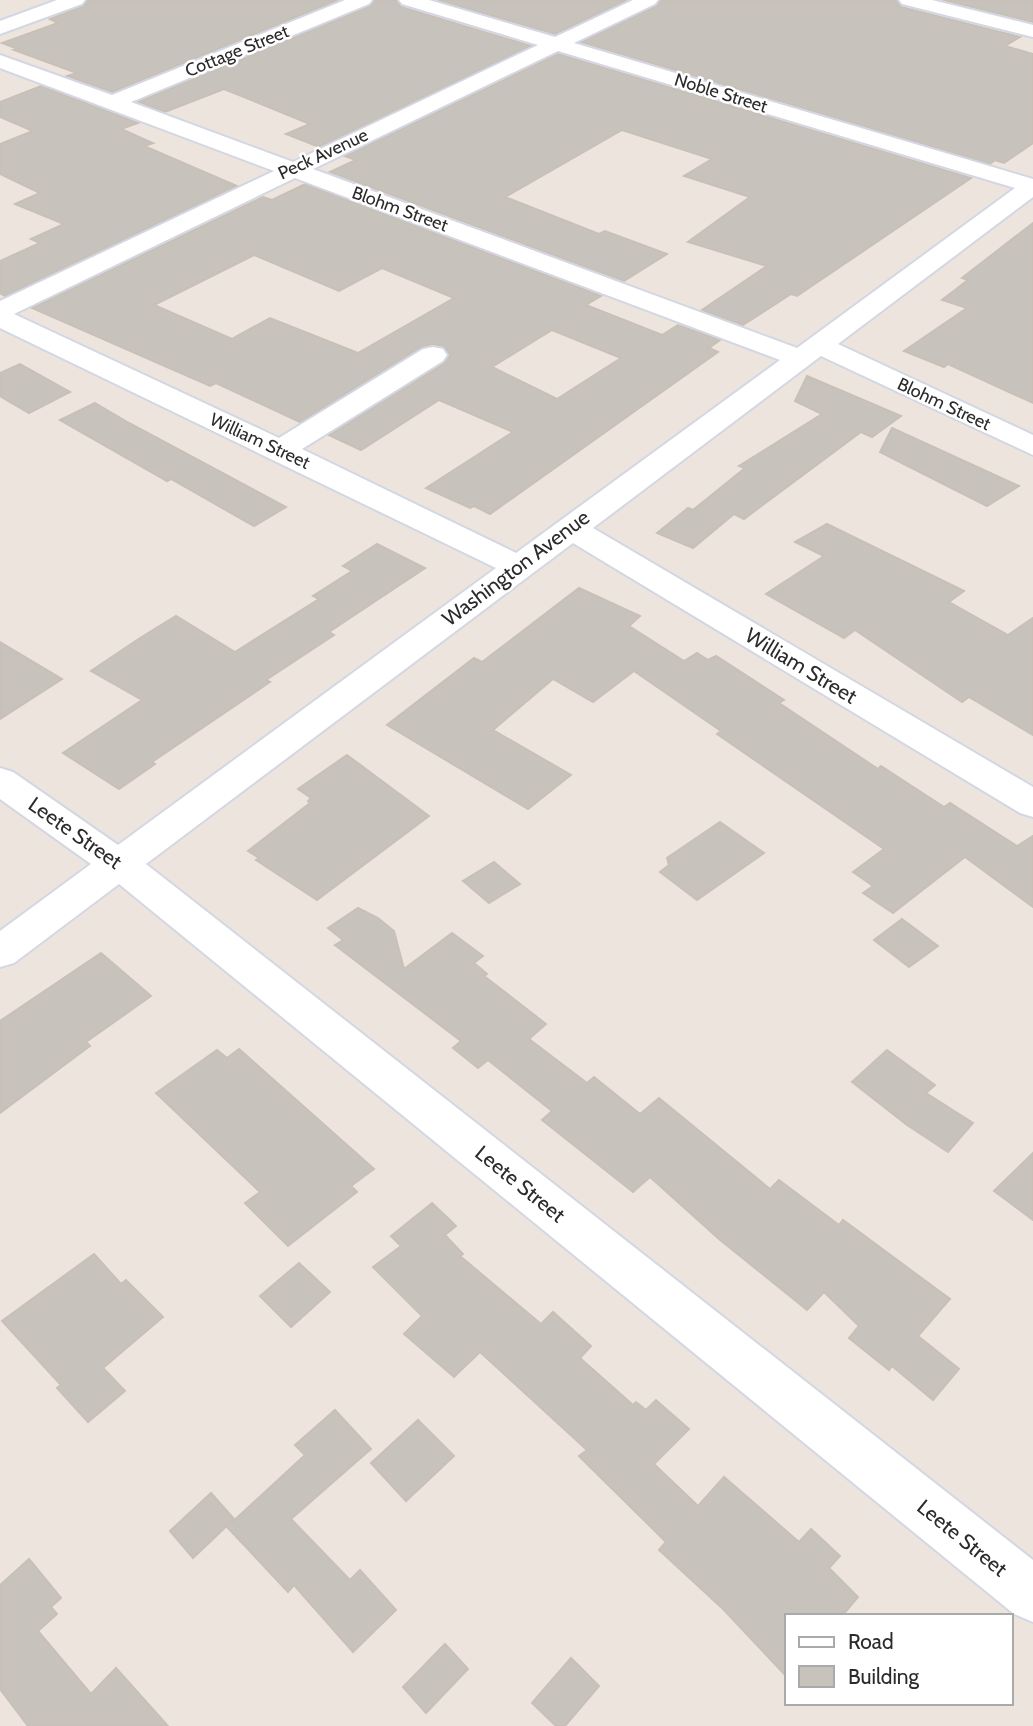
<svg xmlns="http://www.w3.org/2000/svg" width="1033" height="1726" font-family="Cabin,sans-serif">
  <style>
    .building { fill: #c8c2bd; stroke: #c8c0b7; stroke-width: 2; fill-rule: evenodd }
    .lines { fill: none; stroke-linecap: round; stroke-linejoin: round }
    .minor-casing { stroke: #d3d7e3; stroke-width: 4 }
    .minor { fill: #fff; fill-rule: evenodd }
    .labels { text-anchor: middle; stroke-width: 5; stroke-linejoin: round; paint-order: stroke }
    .far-street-label { font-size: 18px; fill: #2b2b2b; stroke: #fff }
    .street-label { font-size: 21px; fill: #2b2b2b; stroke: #fff }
  </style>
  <rect width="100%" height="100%" fill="#ede5dd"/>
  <g class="building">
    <polygon points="88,0 338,0 112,92 67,76 77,73 14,50 18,49 2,43 58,23 50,19 83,6"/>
    <polygon points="375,0 396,0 401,7 531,46 319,147 286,134 310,124 224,89 165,112 138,102 370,6"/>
    <polygon points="438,0 627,0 555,34"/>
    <polygon points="661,0 896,0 901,7 1020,37 1005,46 1033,54 1033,143 1004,163 995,160 990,164 581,42 656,6"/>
    <polygon points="943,0 1033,0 1033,22"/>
    <polygon points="558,54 971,178 797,296 791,294 743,325 702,310 767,266 688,242 750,197 684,176 712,159 622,130 505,197 599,234 605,231 667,254 624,281 330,172 356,160 345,156"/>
    <polygon points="41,86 138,123 121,129 153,143 144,146 237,186 5,296 0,293 0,261 40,243 31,239 64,224 15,204 40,193 0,174 0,144 33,131 0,117 0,102"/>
    <path d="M 305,184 L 601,296 L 586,305 L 662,335 L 678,325 L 720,340 L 709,348 L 718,352 L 490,514 L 474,506 L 470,508 L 426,488 L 513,432 L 439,400 L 361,450 L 329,435 L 444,363 L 449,354 L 444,346 L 432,344 L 422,347 L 300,422 L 216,383 L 210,386 L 32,308 L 263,197 L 272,200 ZM 254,255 L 339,291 L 382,268 L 454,298 L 358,353 L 270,318 L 232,339 L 154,305 ZM 552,330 L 621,358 L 557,399 L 492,367 Z"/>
    <polygon points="1033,223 1033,403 948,364 944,367 904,351 967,308 942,300 968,280 962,278"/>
    <polygon points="20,364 70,392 29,413 0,396 0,373"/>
    <polygon points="807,376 901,416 872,437 861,432 744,519 734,514 693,548 657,533 688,508 693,510 745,468 739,466 822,414 795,401"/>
    <polygon points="95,403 129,423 286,507 254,526 171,479 167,481 60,420"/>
    <polygon points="892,428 1019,486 987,506 880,452"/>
    <polygon points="827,524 964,591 949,602 1008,635 1033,618 1033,735 969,697 962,702 855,630 844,638 766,594 824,556 795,542"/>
    <polygon points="377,544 425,568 329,632 334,635 266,680 270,682 152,762 155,764 119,789 63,753 142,700 91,671 140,638 176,616 235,652 319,599 313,596 352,571 343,566"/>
    <polygon points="579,588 640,616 629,626 684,661 697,653 708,660 716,656 784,700 779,703 878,769 881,766 944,807 950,803 1017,846 1033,836 1033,907 965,857 893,913 863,893 873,886 853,872 884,849 717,734 721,731 634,671 593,702 553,679 493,730 571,775 528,809 387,725 474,658 482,662"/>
    <polygon points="0,642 62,679 0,719"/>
    <polygon points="347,755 429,816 317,900 256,860 259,858 248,851 310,803 308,801 311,798 298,789"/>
    <polygon points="720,822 764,853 697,900 660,872 669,865 667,858"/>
    <polygon points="494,862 520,884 489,903 463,881"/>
    <polygon points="358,908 378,918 394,931 404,969 452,933 483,956 474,963 487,974 484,976 546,1024 529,1039 587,1083 594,1077 640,1114 659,1098 770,1189 779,1180 839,1225 843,1220 950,1299 918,1336 959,1369 933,1400 892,1366 889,1370 849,1338 859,1326 824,1292 807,1310 719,1239 650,1177 633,1192 542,1120 552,1111 488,1060 478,1068 453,1048 461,1041 335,945 343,940 328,928"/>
    <polygon points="902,919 938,946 909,967 874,940"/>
    <polygon points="101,953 151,996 86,1042 90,1046 0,1113 0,1021"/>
    <polygon points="239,1049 374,1169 351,1186 357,1192 288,1246 245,1203 260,1192 156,1093 217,1050 227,1058"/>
    <polygon points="887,1050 935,1085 926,1093 973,1123 948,1152 907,1125 852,1082"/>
    <polygon points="1033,1153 1033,1220 994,1191"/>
    <polygon points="432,1203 456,1226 445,1235 463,1254 460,1256 541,1324 553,1312 591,1346 580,1358 633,1405 636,1402 646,1410 656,1400 689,1429 654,1464 698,1506 724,1477 799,1542 811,1529 840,1556 829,1568 858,1597 842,1616 786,1616 786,1676 723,1609 659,1550 666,1542 579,1456 587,1450 480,1352 454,1377 404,1334 422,1316 373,1267 401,1246 391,1236"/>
    <polygon points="94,1254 121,1284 126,1280 163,1317 103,1368 125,1391 88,1422 57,1388 61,1385 2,1321"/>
    <polygon points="299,1263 330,1292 291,1327 260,1296"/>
    <polygon points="335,1410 371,1449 291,1519 350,1580 360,1570 396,1610 353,1652 294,1585 288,1592 227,1527 305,1455 295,1445"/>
    <polygon points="418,1420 454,1456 406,1501 371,1463"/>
    <polygon points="211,1493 234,1519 193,1558 170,1531"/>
    <polygon points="29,1559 61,1598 51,1607 57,1614 38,1631 91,1694 116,1668 168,1726 28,1726 0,1689 0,1585"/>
    <polygon points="445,1644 468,1669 426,1713 403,1687"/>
    <polygon points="571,1658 599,1686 565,1726 556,1726 532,1703"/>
  </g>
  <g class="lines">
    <g class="minor-casing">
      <g id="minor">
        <polygon points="57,0 85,0 82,4 0,34 0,21"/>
        <path d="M 345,0 L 372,0 L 369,4 L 131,102 L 293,162 L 538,45 L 402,4 L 399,0 L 429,0 L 555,37 L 633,0 L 658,0 L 655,4 L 574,43 L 1033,179 L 1033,197 L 838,344 L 1033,435 L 1033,455 L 821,356 L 593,528 L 1033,787 L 1033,817 L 1020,813 L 573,543 L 146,864 L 1033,1560 L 1033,1622 L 1014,1614 L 119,884 L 14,963 L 0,967 L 0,931 L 91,864 L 0,799 L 0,768 L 13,772 L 118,845 L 496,568 L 0,328 L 0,301 L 274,171 L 0,68 L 0,55 L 112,95 ZM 558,51 L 1015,188 L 797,348 L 313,169 ZM 295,178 L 780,360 L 516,553 L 302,449 L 443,361 L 447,355 L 443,349 L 433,347 L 423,349 L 279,438 L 14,314 Z"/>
        <polygon points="899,0 932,0 1033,25 1033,37 902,4"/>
      </g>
    </g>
    <use href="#minor" class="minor"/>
  </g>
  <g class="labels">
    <g class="far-street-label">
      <text transform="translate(237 51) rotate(-22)" y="6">Cottage Street</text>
      <text transform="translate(721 93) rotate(17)" y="6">Noble Street</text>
      <text transform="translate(323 154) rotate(-25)" y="6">Peck Avenue</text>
      <text transform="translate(400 209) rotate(20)" y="6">Blohm Street</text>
      <text transform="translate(944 404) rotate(25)" y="6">Blohm Street</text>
      <text transform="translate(260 441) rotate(25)" y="6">William Street</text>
    </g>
    <g class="street-label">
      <text transform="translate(516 568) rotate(-37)" y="7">Washington Avenue</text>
      <text transform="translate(801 666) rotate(31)" y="7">William Street</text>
      <text transform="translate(75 833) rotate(35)" y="7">Leete Street</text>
      <text transform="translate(520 1184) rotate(39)" y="7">Leete Street</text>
      <text transform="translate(962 1538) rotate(39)" y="7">Leete Street</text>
    </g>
  </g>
  <rect x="785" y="1614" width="228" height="91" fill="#ffffff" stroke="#aaaaaa" stroke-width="2"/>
  <rect x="799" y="1637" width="35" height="10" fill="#ffffff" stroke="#aaaaaa" stroke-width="2"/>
  <text x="848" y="1649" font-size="21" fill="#2b2b2b">Road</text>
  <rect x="799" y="1666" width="35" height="21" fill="#c8c2bd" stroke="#aaaaaa" stroke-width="2"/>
  <text x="848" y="1684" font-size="21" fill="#2b2b2b">Building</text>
</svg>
